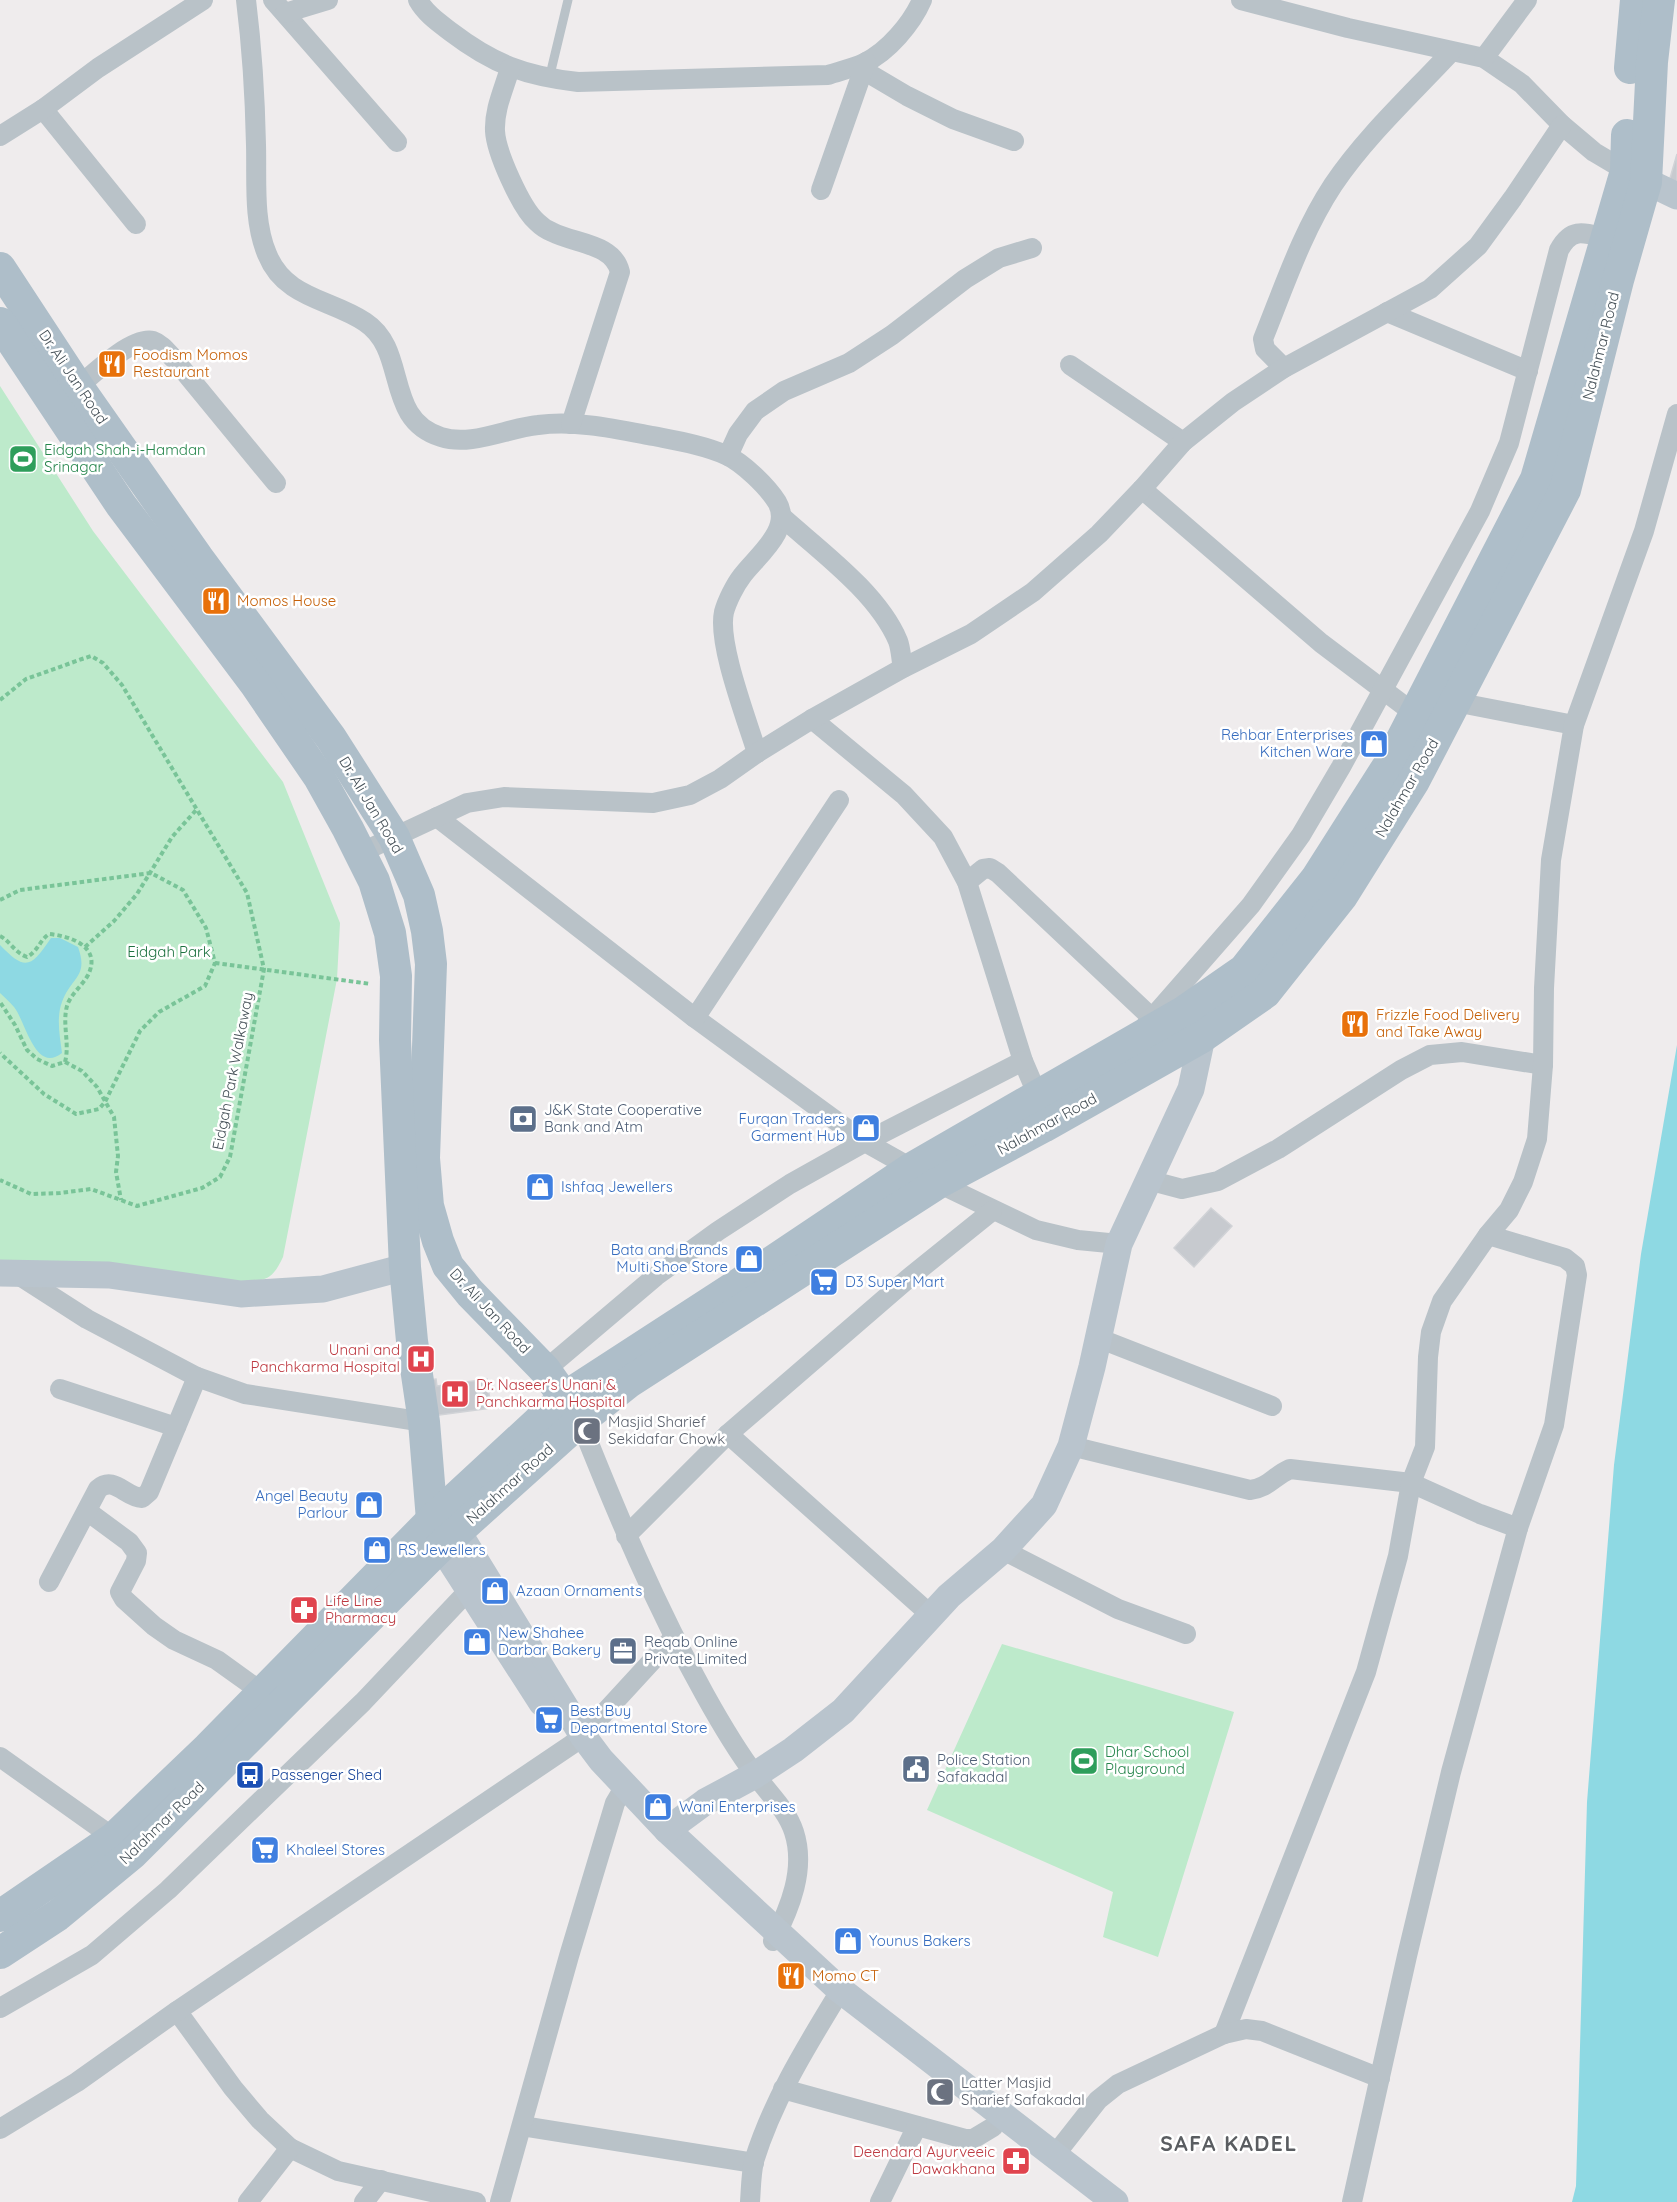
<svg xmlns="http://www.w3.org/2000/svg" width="1677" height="2202" font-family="Quicksand,sans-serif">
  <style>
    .green { fill: #bdeacb }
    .water { fill: #8ed9e3 }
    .building { fill: #c7cacf; stroke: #d1d3d7; stroke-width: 1.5 }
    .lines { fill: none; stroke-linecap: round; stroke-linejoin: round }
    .path { stroke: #79c498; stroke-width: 4; stroke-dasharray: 4.5 3; stroke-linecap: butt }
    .lane { stroke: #b9c2c8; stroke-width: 9 }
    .street { stroke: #b9c2c8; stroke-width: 20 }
    .secondary { stroke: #b9c4cd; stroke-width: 27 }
    .primary { stroke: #aebec9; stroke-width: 32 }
    .labels { text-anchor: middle; stroke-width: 5; stroke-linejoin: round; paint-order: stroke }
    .street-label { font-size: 15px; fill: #465158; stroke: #fff }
    .food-label { font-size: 15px; fill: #c56008; stroke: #fff; text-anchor: start }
    .leisure-label { font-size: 15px; fill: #27864d; stroke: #fff; text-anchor: start }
    .shop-label { font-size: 15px; fill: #366cbe; stroke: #fff; text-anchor: start }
    .park-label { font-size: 15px; fill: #1e7241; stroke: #fff }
    .service-label { font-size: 15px; fill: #4e5e75; stroke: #fff; text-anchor: start }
    .health-label { font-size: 15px; fill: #be3a42; stroke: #fff; text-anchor: end }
    .worship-label { font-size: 15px; fill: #5b616d; stroke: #fff; text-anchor: start }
    .transit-label { font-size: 15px; fill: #164399; stroke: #fff; text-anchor: start }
    .district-label { font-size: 21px; font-weight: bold; letter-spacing: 1.5px; fill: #5a5d61; stroke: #fff }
  </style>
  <rect width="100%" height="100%" fill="#efeced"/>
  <g class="green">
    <path d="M 0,386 L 93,531 L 283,782 L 340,923 L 337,979 L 283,1257 C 273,1278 268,1280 245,1283 L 0,1266 Z"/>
    <polygon points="1002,1644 1234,1712 1158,1957 1103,1937 1113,1892 927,1810"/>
  </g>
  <g class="water">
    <path d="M 51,938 L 60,938 L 78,947 C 89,977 71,977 62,1002 C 56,1018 60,1037 62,1053 C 35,1074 26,1022 14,1007 C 10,1002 5,998 0,993 L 0,945 C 26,972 31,967 51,938 Z"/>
    <polygon points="1677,1045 1677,2202 1572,2202 1576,2186 1587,1802 1614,1465 1641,1254"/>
  </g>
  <g class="building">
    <polygon points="1677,154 1677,189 1668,185"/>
    <polygon points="1211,1208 1232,1226 1194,1267 1174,1248"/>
    <polygon points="436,1379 437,1386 487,1379 491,1408 425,1417 420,1381"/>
  </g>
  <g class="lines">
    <g class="path">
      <polyline points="0,700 26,679 82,659 91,656 103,663 122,685 247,893 264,969 230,1157 220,1177 202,1188 137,1206 91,1189 60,1193 31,1194 0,1180"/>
      <polyline points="0,900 20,890 151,873 183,890 206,928 215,963 205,986 159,1012 140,1031 105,1102 99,1109 76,1114 44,1094 0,1053"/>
      <path d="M 0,936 C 11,942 14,952 27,957 C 39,950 39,941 49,934 C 71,936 102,947 88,975 C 82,986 70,995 67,1006 C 62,1024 70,1044 65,1062 L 52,1066 L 37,1059 L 27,1050 L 15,1025 L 0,1002"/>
      <polyline points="85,947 114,921 137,894 172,837 197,809"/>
      <polyline points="215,963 371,984"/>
      <polyline points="65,1062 82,1071 97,1087 114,1117 118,1156 116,1172 121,1200"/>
    </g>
    <polyline class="lane" points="549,79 568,0"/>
    <g class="street">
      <path d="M 246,0 C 252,48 255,96 256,145 C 257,180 253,221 267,254 C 285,299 331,299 365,322 C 409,351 383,419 441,437 C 471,447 507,428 538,425 C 576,420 616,429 653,436 C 678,441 703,445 726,455 C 743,463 767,486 777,502 C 793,529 757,556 742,576 C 735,585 727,601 724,612 C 717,643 747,720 757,753"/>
      <polyline points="273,0 397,142"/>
      <path d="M 418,0 C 426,14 438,22 451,32 C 493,64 525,76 578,82 L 828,75 C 840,71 853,68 864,63 C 888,52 912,23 922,0"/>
      <polyline points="1241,0 1348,28 1484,58 1522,84 1562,125 1594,152 1626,171"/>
      <polyline points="285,13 328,0"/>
      <polyline points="1484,58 1527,0"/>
      <path d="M 510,68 C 504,89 494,109 495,131 C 496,152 521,208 537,222 C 541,226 547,230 552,232 C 575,244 613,243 620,272 L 571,424"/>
      <polyline points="863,70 907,96 953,119 1014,141"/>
      <polyline points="43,109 136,224"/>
      <polyline points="0,136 43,109 98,68 203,0"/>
      <polyline points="821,190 866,62"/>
      <polyline points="1387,312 1528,371"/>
      <polyline points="1070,365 1183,442"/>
      <path d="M 1284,368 L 1265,349 L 1263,339 C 1284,287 1302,232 1333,185 C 1366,136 1411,95 1451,52"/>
      <path d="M 78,387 C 93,374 132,336 153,341 C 162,344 168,353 174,359 L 276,483"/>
      <polyline points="728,456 738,434 755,411 784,391 849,363 892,335 965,279 999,258 1032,248"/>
      <polyline points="1142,489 1321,643 1423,720"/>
      <path d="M 782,517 C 820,551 878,593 898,641 C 901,649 901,659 903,668"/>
      <polyline points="1455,702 1574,725"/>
      <polyline points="812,719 904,795 943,837 967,882 1023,1061 1038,1096"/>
      <polyline points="437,817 695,1018 865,1142 938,1183 1036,1230 1078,1240 1119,1244"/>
      <polyline points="360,853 467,803 504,797 653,803 690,795 720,779 757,753 812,719 903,668 971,634 1033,592 1099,534 1142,489 1183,442 1233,402 1284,368 1430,289 1478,246 1513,198 1562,125"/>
      <polyline points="967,882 983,869 990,868 998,873 1152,1018"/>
      <polyline points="695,1018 839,800"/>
      <path d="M 1146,1025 L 1251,905 L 1301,835 L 1341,767 L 1480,511 L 1509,443 L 1559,250 C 1572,226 1585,233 1607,239"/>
      <polyline points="1148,1180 1182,1189 1218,1181 1278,1149 1401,1070 1430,1055 1462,1052 1543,1065"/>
      <polyline points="17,1274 87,1319 197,1377 245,1394 424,1422"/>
      <polyline points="1098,1338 1272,1406"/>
      <polyline points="545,1370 656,1276 718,1231 790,1184 865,1142 1023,1061"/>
      <polyline points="60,1389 176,1427"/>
      <path d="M 580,1421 C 617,1514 656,1607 705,1695 C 720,1722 737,1751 756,1776 C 769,1794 787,1810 794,1832 C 806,1869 790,1908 773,1941"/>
      <polyline points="728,1434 932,1616"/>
      <path d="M 1071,1446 L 1250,1490 C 1268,1488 1274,1476 1290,1469 L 1411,1483 L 1480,1514 L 1518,1528"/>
      <polyline points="87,1511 129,1542 137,1553 136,1561 120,1592 124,1599 154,1626 174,1640 217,1660 263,1693"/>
      <polyline points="626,1536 728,1434 910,1277 992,1211"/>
      <polyline points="1003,1550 1118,1609 1186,1634"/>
      <path d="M 49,1582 L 98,1489 C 114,1475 125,1497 142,1498 L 149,1492 L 197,1377"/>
      <polyline points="0,1757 114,1838"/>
      <polyline points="0,2008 92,1955 168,1890 363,1702 469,1590"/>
      <polyline points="177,2011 233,2088 260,2120 290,2148 338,2171 476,2202"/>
      <polyline points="1224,2034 1366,1672 1398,1556 1411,1483 1425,1447 1428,1357 1431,1332 1442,1301 1488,1235"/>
      <polyline points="783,2089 965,2139 973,2139 993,2127"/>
      <polyline points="522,2126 754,2163"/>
      <polyline points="0,2129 77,2082 177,2011 571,1745 583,1736 674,1637"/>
      <polyline points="1054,2156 1098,2100 1118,2084 1224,2034 1246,2029 1262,2031 1380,2078"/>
      <polyline points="248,2202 290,2148"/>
      <polyline points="364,2202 381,2180"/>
      <polyline points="500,2202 569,1956 615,1803 625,1786"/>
      <path d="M 750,2202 C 751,2189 751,2174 754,2161 C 772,2103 803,2052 834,2001"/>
      <polyline points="880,2202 917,2126"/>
      <polyline points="1352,2202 1407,1956 1451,1772 1518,1528 1554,1425 1577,1275 1575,1266 1565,1258 1488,1235 1509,1210 1523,1182 1537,1139 1543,1065 1544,988 1551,860 1574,725 1644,531 1677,414"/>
    </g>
    <g class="secondary">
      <polyline points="1627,172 1677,196"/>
      <polyline points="0,1273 109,1275 241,1294 323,1289 405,1267"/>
      <polyline points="458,1532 583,1736 601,1760 667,1830 839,1989 1115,2202"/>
      <polyline points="441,1546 542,1703"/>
      <polyline points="667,1830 705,1802 755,1775 793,1750 843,1711 949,1596 1003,1550 1044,1505 1071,1446 1092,1367 1119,1244 1191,1089 1202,1037 1193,1024"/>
    </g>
    <g class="primary">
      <polyline points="1630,68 1636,0"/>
      <polyline points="0,268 78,387 198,558 331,738 394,837 419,895 427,931 431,964 424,1158 428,1206 438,1241 448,1266 470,1293 545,1370 576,1414"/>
      <polyline points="0,323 121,505 256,685 319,777 348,829 374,881 390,933 396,976 395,1040 405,1267 412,1341 424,1422 432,1520"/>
      <polyline points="0,1916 114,1838 208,1748 432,1520 565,1397 736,1286 912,1168 1185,1011 1244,970 1316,879 1388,766 1536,479 1626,171 1627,135"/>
      <polyline points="0,1953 58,1915 132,1854 441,1546 580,1421 629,1382 938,1183 1043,1127 1202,1037 1265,993 1342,896 1414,781 1565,490 1618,280 1646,182 1652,62 1659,0"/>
    </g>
  </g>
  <defs>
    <g id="restaurant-square" transform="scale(1.5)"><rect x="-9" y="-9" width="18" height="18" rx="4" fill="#e8710a" stroke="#fff"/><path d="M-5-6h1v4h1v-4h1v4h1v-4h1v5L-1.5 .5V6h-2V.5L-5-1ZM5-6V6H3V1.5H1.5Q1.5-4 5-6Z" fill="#fff"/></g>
    <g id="stadium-square" transform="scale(1.5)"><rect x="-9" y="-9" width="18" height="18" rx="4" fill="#2e9e5b" stroke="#fff"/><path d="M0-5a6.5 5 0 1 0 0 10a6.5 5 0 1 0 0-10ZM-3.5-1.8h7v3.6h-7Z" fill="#fff"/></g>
    <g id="shop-square" transform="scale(1.5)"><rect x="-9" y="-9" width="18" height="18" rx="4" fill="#3f7fe0" stroke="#fff"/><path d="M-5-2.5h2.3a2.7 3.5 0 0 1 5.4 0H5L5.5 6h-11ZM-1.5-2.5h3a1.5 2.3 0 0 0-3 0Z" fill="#fff"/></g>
    <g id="bank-square" transform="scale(1.5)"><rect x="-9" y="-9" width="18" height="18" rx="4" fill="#5c6f8a" stroke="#fff"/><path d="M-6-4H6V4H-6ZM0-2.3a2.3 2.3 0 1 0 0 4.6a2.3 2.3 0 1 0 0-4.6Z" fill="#fff"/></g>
    <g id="supermarket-square" transform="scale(1.5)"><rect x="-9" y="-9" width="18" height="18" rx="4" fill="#3f7fe0" stroke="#fff"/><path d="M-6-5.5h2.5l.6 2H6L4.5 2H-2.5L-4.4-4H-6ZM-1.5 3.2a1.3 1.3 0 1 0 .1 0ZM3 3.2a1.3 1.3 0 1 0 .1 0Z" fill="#fff"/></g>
    <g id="hospital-square" transform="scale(1.5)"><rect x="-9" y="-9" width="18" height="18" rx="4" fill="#e0444e" stroke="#fff"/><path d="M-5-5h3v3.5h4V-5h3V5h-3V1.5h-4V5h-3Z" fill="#fff"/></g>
    <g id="mosque-square" transform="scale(1.5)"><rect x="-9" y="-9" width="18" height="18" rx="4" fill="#6b7280" stroke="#fff"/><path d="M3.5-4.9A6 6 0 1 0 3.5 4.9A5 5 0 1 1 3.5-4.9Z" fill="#fff"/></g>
    <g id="pharmacy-square" transform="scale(1.5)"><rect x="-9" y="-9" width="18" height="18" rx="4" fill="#e0444e" stroke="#fff"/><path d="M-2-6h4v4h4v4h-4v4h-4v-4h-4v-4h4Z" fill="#fff"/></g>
    <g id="office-square" transform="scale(1.5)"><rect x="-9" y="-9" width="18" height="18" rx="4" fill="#5c6f8a" stroke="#fff"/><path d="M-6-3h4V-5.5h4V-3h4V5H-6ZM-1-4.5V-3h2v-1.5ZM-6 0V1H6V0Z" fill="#fff"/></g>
    <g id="civic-square" transform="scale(1.5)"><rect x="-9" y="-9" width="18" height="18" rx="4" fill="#5c6f8a" stroke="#fff"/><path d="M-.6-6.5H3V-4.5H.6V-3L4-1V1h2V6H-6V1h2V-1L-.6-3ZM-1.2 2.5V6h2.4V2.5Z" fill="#fff"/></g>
    <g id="bus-square" transform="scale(1.5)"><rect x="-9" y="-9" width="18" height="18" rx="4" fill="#1a4fb4" stroke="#fff"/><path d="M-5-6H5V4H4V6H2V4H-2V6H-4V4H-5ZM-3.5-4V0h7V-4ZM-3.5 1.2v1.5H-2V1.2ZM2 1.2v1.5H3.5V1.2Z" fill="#fff"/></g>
  </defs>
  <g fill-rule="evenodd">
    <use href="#restaurant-square" x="112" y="364"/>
    <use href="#stadium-square" x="23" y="459"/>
    <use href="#restaurant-square" x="216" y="601"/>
    <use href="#shop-square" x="1374" y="744"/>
    <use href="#restaurant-square" x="1355" y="1024"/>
    <use href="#bank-square" x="523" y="1119"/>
    <use href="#shop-square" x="866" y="1128"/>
    <use href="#shop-square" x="540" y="1187"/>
    <use href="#shop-square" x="749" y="1259"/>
    <use href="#supermarket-square" x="824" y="1282"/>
    <use href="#hospital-square" x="421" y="1359"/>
    <use href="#hospital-square" x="455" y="1394"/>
    <use href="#mosque-square" x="587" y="1431"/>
    <use href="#shop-square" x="369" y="1505"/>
    <use href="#shop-square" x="377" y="1550"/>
    <use href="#shop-square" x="495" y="1591"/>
    <use href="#pharmacy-square" x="304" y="1610"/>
    <use href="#shop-square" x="477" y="1642"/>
    <use href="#office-square" x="623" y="1651"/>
    <use href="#supermarket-square" x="549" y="1720"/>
    <use href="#stadium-square" x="1084" y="1761"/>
    <use href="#civic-square" x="916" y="1769"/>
    <use href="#bus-square" x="250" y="1775"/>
    <use href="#shop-square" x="658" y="1807"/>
    <use href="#supermarket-square" x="265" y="1850"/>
    <use href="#shop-square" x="848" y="1941"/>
    <use href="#restaurant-square" x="791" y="1976"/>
    <use href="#mosque-square" x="940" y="2092"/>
    <use href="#pharmacy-square" x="1016" y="2161"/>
  </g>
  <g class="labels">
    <g class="street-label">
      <text transform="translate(1601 346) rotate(-76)" y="5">Nalahmar Road</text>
      <text transform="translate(73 377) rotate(56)" y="5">Dr. Ali Jan Road</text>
      <text transform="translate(1407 788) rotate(-60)" y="5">Nalahmar Road</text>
      <text transform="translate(371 805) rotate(59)" y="5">Dr. Ali Jan Road</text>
      <text transform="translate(233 1071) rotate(-79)" y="5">Eidgah Park Walkaway</text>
      <text transform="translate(1047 1124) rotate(-29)" y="5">Nalahmar Road</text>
      <text transform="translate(490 1311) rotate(47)" y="5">Dr. Ali Jan Road</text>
      <text transform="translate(510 1484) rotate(-42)" y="5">Nalahmar Road</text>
      <text transform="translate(162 1823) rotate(-44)" y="5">Nalahmar Road</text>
    </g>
    <g class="food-label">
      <text x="133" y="360">Foodism Momos<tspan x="133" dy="17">Restaurant</tspan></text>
      <text x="237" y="606">Momos House</text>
      <text x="1376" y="1020">Frizzle Food Delivery<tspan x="1376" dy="17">and Take Away</tspan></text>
      <text x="812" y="1981">Momo CT</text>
    </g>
    <g class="leisure-label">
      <text x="44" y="455">Eidgah Shah-i-Hamdan<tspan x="44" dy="17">Srinagar</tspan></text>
      <text x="1105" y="1757">Dhar School<tspan x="1105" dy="17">Playground</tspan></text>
    </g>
    <g class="shop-label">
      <text x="1353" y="740" text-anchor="end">Rehbar Enterprises<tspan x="1353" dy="17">Kitchen Ware</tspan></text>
      <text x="845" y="1124" text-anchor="end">Furqan Traders<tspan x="845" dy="17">Garment Hub</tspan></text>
      <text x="561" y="1192">Ishfaq Jewellers</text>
      <text x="728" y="1255" text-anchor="end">Bata and Brands<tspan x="728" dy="17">Multi Shoe Store</tspan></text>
      <text x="845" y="1287">D3 Super Mart</text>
      <text x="348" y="1501" text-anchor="end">Angel Beauty<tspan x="348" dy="17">Parlour</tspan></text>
      <text x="398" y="1555">RS Jewellers</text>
      <text x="516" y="1596">Azaan Ornaments</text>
      <text x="498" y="1638">New Shahee<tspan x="498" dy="17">Darbar Bakery</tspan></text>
      <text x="570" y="1716">Best Buy<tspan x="570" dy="17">Departmental Store</tspan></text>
      <text x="679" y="1812">Wani Enterprises</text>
      <text x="286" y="1855">Khaleel Stores</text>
      <text x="869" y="1946">Younus Bakers</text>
    </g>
    <g class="park-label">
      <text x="169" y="957">Eidgah Park</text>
    </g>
    <g class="service-label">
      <text x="544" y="1115">J&amp;K State Cooperative<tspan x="544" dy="17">Bank and Atm</tspan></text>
      <text x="644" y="1647">Reqab Online<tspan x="644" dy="17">Private Limited</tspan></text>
      <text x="937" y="1765">Police Station<tspan x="937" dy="17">Safakadal</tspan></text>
    </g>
    <g class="health-label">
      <text x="400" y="1355">Unani and<tspan x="400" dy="17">Panchkarma Hospital</tspan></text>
      <text x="476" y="1390" text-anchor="start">Dr. Naseer's Unani &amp;<tspan x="476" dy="17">Panchkarma Hospital</tspan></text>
      <text x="325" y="1606" text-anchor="start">Life Line<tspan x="325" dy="17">Pharmacy</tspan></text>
      <text x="995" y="2157">Deendard Ayurveeic<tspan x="995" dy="17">Dawakhana</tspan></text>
    </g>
    <g class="worship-label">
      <text x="608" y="1427">Masjid Sharief<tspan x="608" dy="17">Sekidafar Chowk</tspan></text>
      <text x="961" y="2088">Latter Masjid<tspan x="961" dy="17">Sharief Safakadal</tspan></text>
    </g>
    <g class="transit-label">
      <text x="271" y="1780">Passenger Shed</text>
    </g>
    <g class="district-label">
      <text x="1229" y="2151">SAFA KADEL</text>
    </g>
  </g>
</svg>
